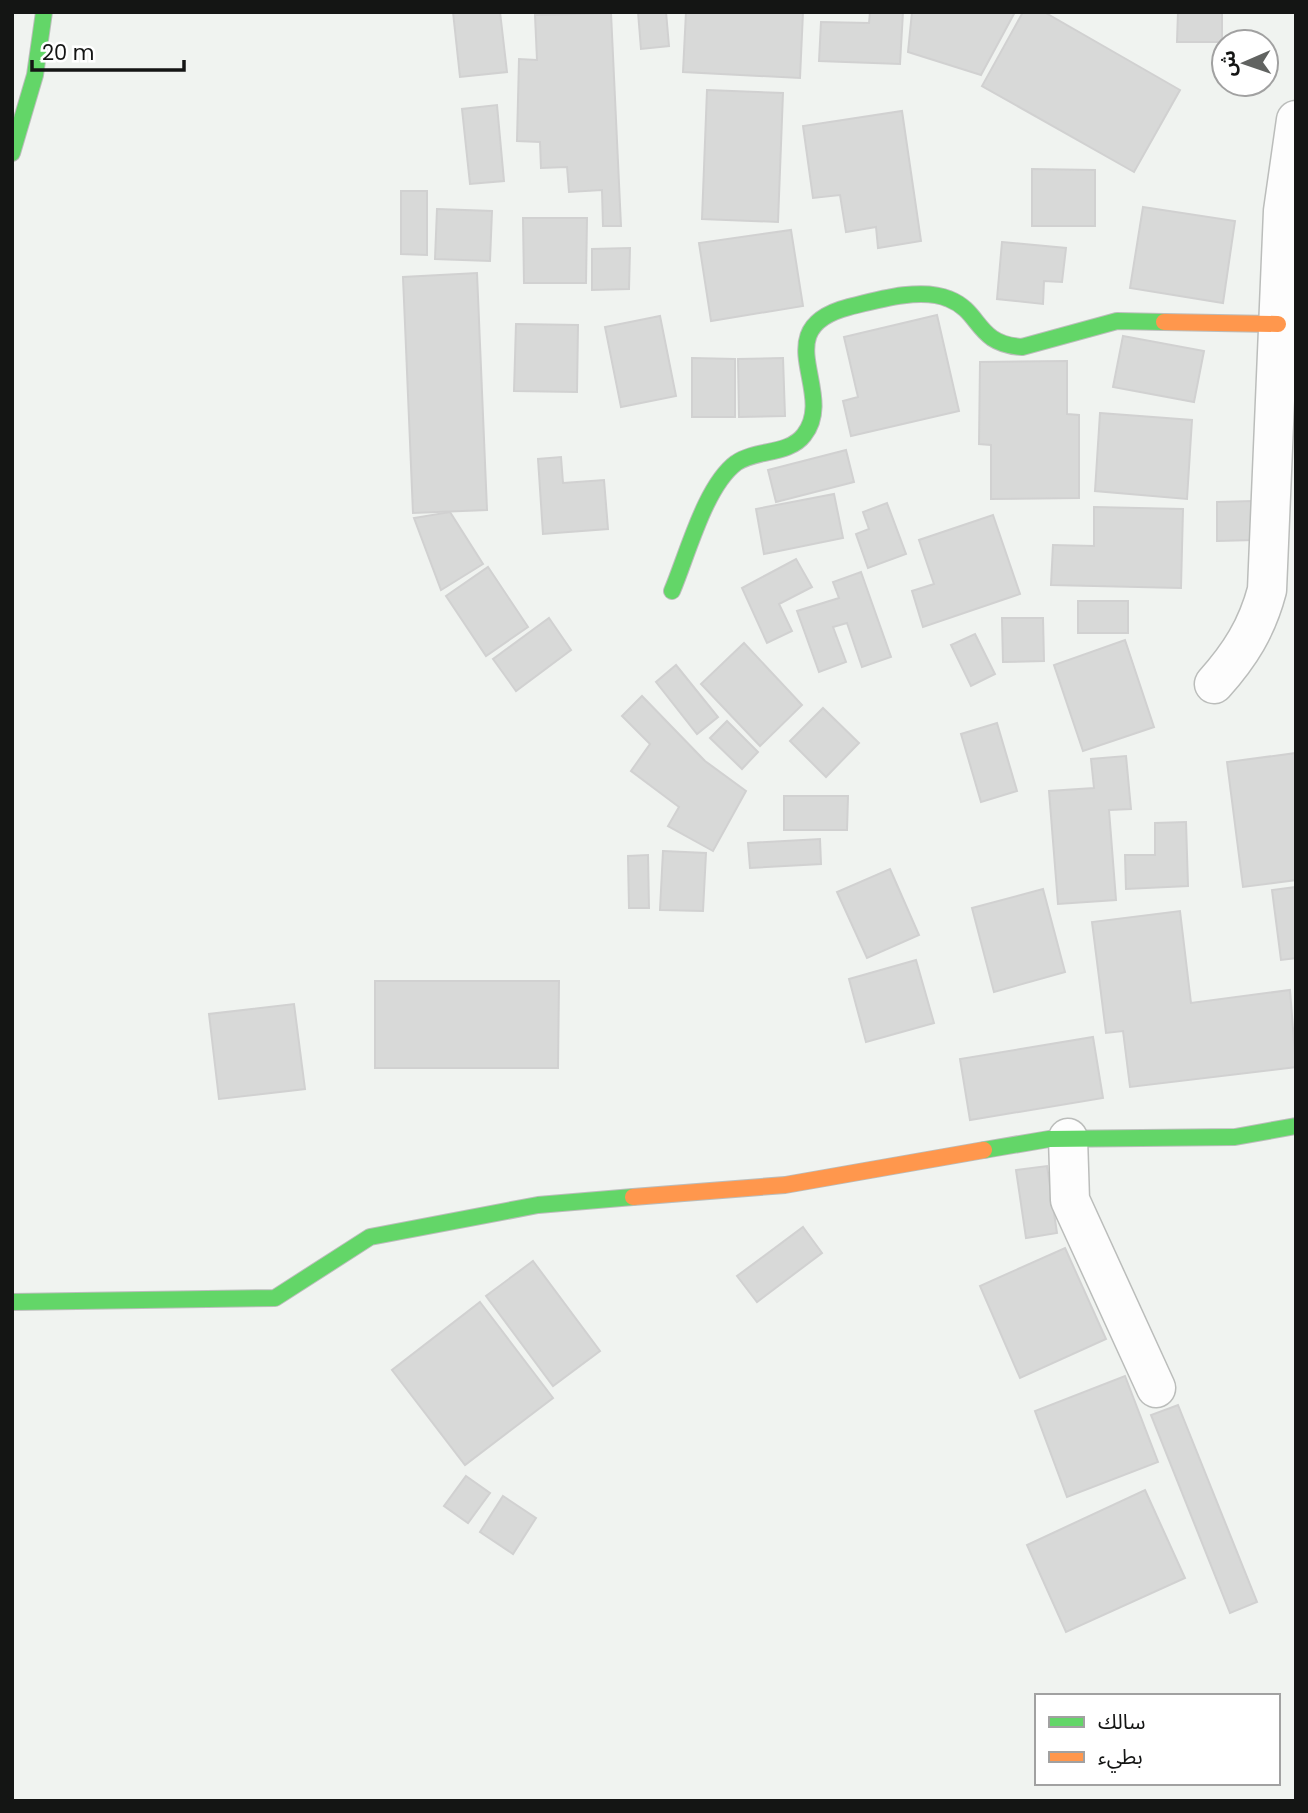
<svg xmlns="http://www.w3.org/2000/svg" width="1308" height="1813" font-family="Poppins,'Noto Sans Arabic',sans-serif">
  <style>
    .building { fill: #d8d9d8; stroke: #d1d1d1; stroke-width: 2 }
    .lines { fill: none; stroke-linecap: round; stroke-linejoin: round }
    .street-casing { stroke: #bbbdbb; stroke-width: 41 }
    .fast-casing { stroke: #bbbdbb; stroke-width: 18 }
    .slow-casing { stroke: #bbbdbb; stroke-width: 18 }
    .street { stroke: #fdfdfd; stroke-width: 38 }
    .fast { stroke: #63d668; stroke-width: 16 }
    .slow { stroke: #ff974d; stroke-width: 16 }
  </style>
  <rect width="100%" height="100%" fill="#f0f3f0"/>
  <g class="building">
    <polygon points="453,12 500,12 507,72 460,77"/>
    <polygon points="638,12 666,12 669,46 641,49"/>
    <polygon points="686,12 803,12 800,78 683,72"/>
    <polygon points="870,12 903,12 900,64 819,61 821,22 869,23"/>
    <polygon points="912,12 1015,12 981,75 908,52"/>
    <polygon points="1023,12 1044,12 1180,90 1134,172 982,86"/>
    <polygon points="1178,12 1222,12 1222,42 1177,42"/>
    <polygon points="611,13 621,226 603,226 602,190 569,192 567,167 541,168 540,142 517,141 519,59 537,60 535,15"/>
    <polygon points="707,90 783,93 778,222 702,219"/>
    <polygon points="497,105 504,181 470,184 462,109"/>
    <polygon points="902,111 921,241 878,248 876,227 846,232 840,195 813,198 803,126"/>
    <polygon points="1032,169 1095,170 1095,226 1032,226"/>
    <polygon points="401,191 427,191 427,255 401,254"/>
    <polygon points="1143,207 1235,221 1223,303 1130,288"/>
    <polygon points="437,209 492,211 490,261 435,259"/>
    <polygon points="523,218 587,218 586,283 524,283"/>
    <polygon points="791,230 803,306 711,321 699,243"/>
    <polygon points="1002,242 1066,248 1062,282 1044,281 1043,304 997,299"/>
    <polygon points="630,248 629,289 592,290 592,249"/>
    <polygon points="477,273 487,510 413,513 403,277"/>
    <polygon points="937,315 959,411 851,436 843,401 858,397 844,337"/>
    <polygon points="660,316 676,396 621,407 605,327"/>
    <polygon points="516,324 578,325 577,392 514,391"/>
    <polygon points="1123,336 1204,351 1194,402 1113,387"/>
    <polygon points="692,358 735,359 735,417 692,417"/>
    <polygon points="783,358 785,416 739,417 738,359"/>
    <polygon points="1067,361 1067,414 1079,415 1079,498 991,499 991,445 979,444 980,362"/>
    <polygon points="1100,413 1192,420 1187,499 1095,491"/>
    <polygon points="846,450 854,482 776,502 768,470"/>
    <polygon points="561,457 563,483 604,480 608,529 543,534 538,459"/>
    <polygon points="834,494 843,538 764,554 756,509"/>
    <polygon points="1253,501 1254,540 1217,541 1217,502"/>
    <polygon points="887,503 906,554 868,568 856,534 869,529 863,512"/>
    <polygon points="1094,507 1183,509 1181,588 1051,585 1053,545 1094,546"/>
    <polygon points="450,512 483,564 441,590 414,518"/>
    <polygon points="993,515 1020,594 923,627 912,591 934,584 919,540"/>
    <polygon points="796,559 812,587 779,604 792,631 767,643 742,588"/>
    <polygon points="488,567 528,627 486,656 446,596"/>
    <polygon points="861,572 891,657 862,667 847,623 833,627 846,662 819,672 797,611 839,598 833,582"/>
    <rect x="1078" y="601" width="50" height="32"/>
    <polygon points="549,618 571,650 516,691 493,659"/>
    <polygon points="1002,618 1043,618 1044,661 1003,662"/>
    <polygon points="975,634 995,674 971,686 951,645"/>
    <polygon points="1125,640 1154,727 1083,751 1054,665"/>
    <polygon points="744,643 802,705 760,746 701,684"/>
    <polygon points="676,665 718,717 697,734 656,682"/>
    <polygon points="642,696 705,761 746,791 713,851 668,826 679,807 631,771 650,744 622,716"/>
    <polygon points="823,708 859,743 826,777 790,741"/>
    <polygon points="727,721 758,752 742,769 710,738"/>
    <polygon points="997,723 1017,791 981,802 961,734"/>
    <polygon points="1296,753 1296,880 1243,887 1227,762"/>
    <polygon points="1126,756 1131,809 1109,810 1116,900 1058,904 1049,791 1094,788 1091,759"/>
    <polygon points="784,796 848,796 847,830 784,830"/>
    <polygon points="1186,822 1188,886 1126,889 1125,855 1155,855 1155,823"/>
    <polygon points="820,839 821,864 750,868 748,843"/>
    <polygon points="663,851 706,853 703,911 660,910"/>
    <polygon points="648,855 649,908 629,908 628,856"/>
    <polygon points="890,869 919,935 867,958 837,892"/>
    <polygon points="1296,887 1296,958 1281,960 1272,890"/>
    <polygon points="1043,889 1065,972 994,992 972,908"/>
    <polygon points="1180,911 1191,1003 1290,990 1296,1067 1130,1087 1123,1031 1106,1033 1092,922"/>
    <polygon points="916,960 934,1023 866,1042 849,979"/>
    <polygon points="375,981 559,981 558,1068 375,1068"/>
    <polygon points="294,1004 305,1089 219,1099 209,1014"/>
    <polygon points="1093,1037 1103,1098 970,1120 960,1059"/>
    <polygon points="1047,1166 1057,1233 1026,1238 1016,1170"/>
    <polygon points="803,1227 822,1253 757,1302 737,1276"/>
    <polygon points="1065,1248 1106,1339 1020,1378 980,1286"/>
    <polygon points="533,1261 600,1351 553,1386 486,1296"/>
    <polygon points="480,1302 553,1398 465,1465 392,1370"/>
    <polygon points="1125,1376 1158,1462 1067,1497 1035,1411"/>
    <polygon points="1178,1405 1257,1602 1230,1613 1151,1415"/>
    <polygon points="466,1476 490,1493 468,1523 444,1506"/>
    <polygon points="1145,1490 1185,1578 1066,1632 1027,1545"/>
    <polygon points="503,1496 536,1518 513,1554 480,1532"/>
  </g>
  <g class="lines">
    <g class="street-casing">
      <g id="street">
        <path d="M 1214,684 C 1240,655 1257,628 1267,590 L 1283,211 L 1296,120"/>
        <polyline points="1068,1138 1070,1200 1156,1388"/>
      </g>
    </g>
    <g class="fast-casing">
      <g id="fast">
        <polyline points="12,153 35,75 44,12"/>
        <path d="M 672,591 C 687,556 705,486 736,463 C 756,449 789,455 804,435 C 838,392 764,329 849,307 C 877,300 921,287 949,299 C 982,312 975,344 1022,347 L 1117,321 L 1164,322"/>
        <polyline points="984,1150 1049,1139 1235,1137 1296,1126"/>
        <polyline points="12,1302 275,1298 370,1237 538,1205 633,1197"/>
      </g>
    </g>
    <g class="slow-casing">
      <g id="slow">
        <polyline points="1164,322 1278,324"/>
        <polyline points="633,1197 785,1185 984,1150"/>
      </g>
    </g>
    <use href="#street" class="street"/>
    <use href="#fast" class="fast"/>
    <use href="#slow" class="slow"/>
  </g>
  <rect width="1308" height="1813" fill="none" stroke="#141514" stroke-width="28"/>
  <rect x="1035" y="1694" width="245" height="91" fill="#ffffff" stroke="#a1a1a1" stroke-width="2"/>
  <rect x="1049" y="1717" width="35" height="10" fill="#63d668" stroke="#a1a1a1" stroke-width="2"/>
  <text x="1098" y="1729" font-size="21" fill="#141514">سالك</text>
  <rect x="1049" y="1752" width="35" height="10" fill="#ff974d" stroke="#a1a1a1" stroke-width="2"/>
  <text x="1098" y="1764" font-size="21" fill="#141514">بطيء</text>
  <g transform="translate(1245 63) rotate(268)"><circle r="33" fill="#ffffff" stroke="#a1a1a1" stroke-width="2"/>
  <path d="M0-5L12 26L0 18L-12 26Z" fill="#616361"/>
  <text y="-10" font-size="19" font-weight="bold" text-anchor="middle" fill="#141514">ش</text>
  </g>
  <path d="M32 60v10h152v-10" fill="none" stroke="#141514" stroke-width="3.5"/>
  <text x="42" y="60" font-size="21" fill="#141514" stroke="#ffffff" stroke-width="5" paint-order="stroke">20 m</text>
</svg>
